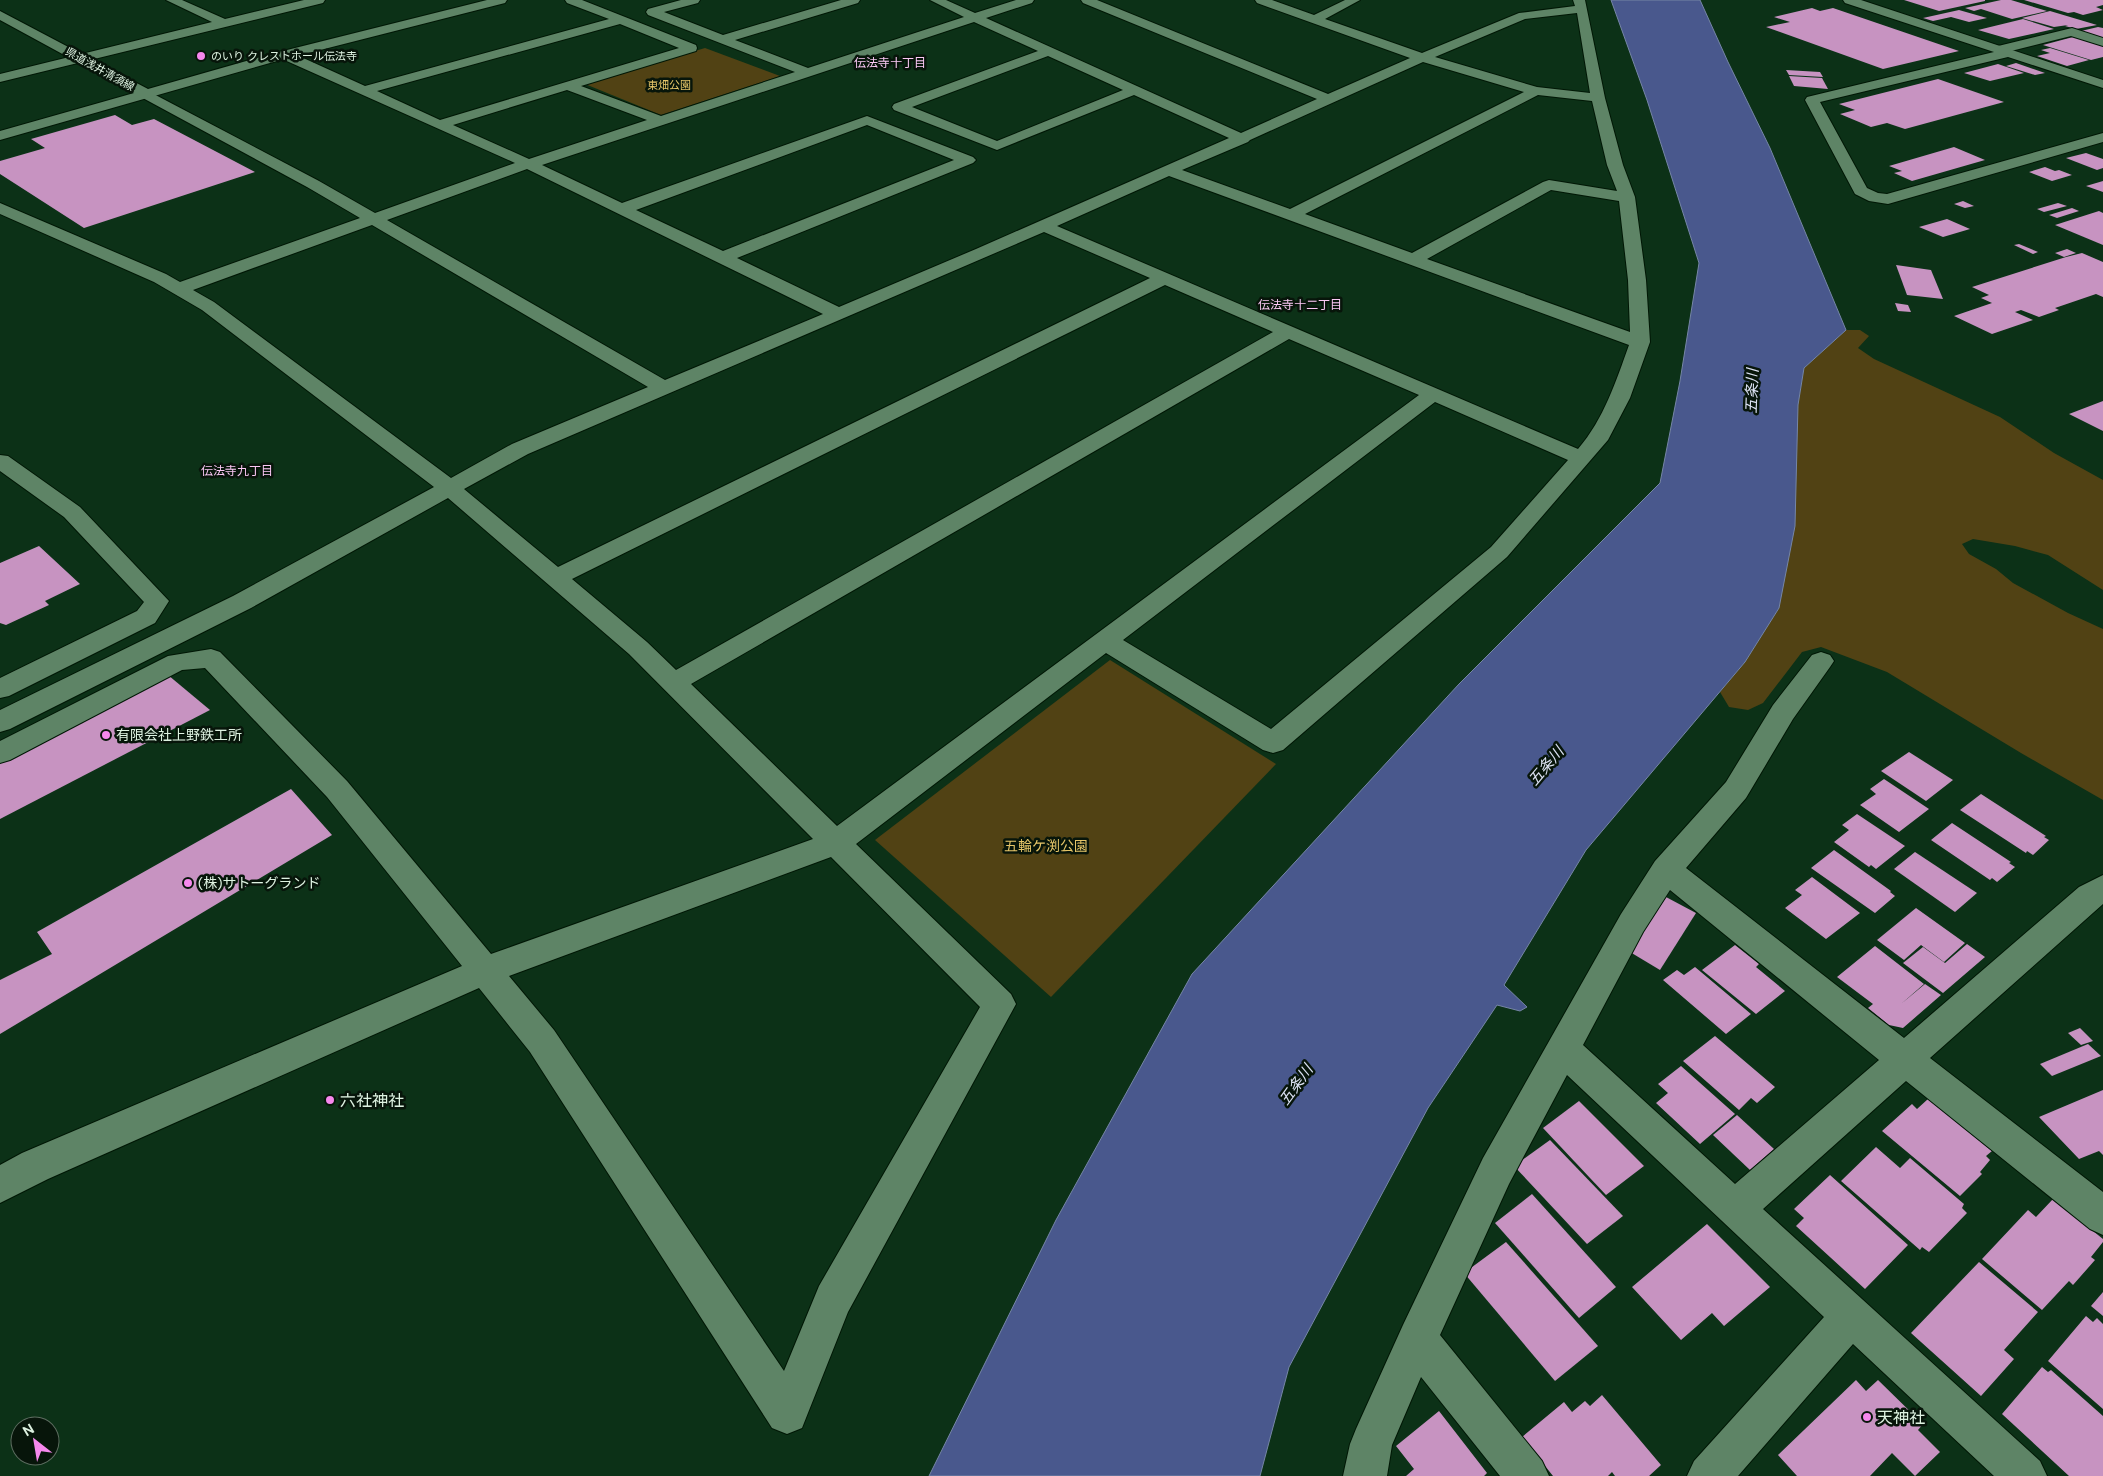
<svg xmlns="http://www.w3.org/2000/svg" width="2103" height="1476" font-family="'DM Sans','Noto Sans JP',sans-serif">
  <style>
    .green { fill: #514214 }
    .water { fill: #49588d; stroke: #7686a6 }
    .building { fill: #c793c1 }
    .lines { fill: none; stroke-linecap: round; stroke-linejoin: round }
    .street-casing { stroke: #001705; stroke-width: 2 }
    .secondary-casing { stroke: #001705; stroke-width: 2 }
    .street { fill: #5e8466; fill-rule: evenodd }
    .secondary { fill: #5e8466; fill-rule: evenodd }
    .poi-dot { fill: #f688ed; stroke: #07150a; stroke-width: 2 }
    .labels { text-anchor: middle; stroke-width: 5; stroke-linejoin: round; paint-order: stroke }
    .far-poi-label { font-size: 11px; fill: #def2e1; stroke: #07150a; text-anchor: start }
    .far-street-label { font-size: 11px; fill: #def2e1; stroke: #07150a }
    .far-park-label { font-size: 11px; fill: #e5c568; stroke: #07150a }
    .far-neighbourhood-label { font-size: 12px; fill: #fac8f4; stroke: #07150a }
    .poi-label { font-size: 14px; fill: #def2e1; stroke: #07150a; text-anchor: start }
    .park-label { font-size: 14px; fill: #e5c568; stroke: #07150a }
    .water-label { font-size: 15px; font-style: italic; fill: #dce2f3; stroke: #07150a }
    .near-poi-label { font-size: 16px; fill: #def2e1; stroke: #07150a; text-anchor: start }
  </style>
  <rect width="100%" height="100%" fill="#0c3117"/>
  <g class="green">
    <polygon points="705,48 780,76 661,115 585,84"/>
    <polygon points="1846,330 1860,330 1869,336 1858,348 1874,359 2000,417 2054,453 2103,480 2103,590 2048,555 2015,546 1973,539 1962,544 1969,554 1996,569 2013,583 2068,613 2103,629 2103,800 2021,753 1887,672 1821,647 1802,652 1763,703 1748,710 1729,707 1720,692 1745,662 1779,608 1798,405 1804,368"/>
    <polygon points="1110,660 1276,764 1051,997 875,840"/>
  </g>
  <polygon class="water" points="1611,0 1700,0 1728,62 1770,148 1846,330 1804,368 1798,405 1795,526 1779,608 1745,662 1586,850 1504,985 1527,1007 1520,1011 1497,1005 1428,1108 1289,1367 1260,1476 929,1476 1056,1220 1192,974 1459,684 1660,483 1680,381 1699,263 1647,100"/>
  <g class="building">
    <polygon points="1904,0 1985,0 1985,1 1939,11"/>
    <polygon points="2001,0 2011,0 2047,11 2012,19 1981,9 1974,11 1965,8"/>
    <polygon points="2024,0 2103,0 2103,5 2096,7 2103,10 2083,15 2074,12 2068,13"/>
    <polygon points="1812,8 1820,11 1833,8 1959,51 1883,69 1766,27 1790,22 1774,17"/>
    <polygon points="1959,10 1987,18 1969,22 1951,17 1933,21 1923,18"/>
    <polygon points="2050,11 2097,25 2076,29 2065,26 2068,25 2054,27 2022,18"/>
    <polygon points="2023,19 2054,29 2009,39 1978,30"/>
    <polygon points="2098,27 2103,28 2103,38 2081,31"/>
    <polygon points="2073,37 2103,44 2103,57 2091,60 2043,45"/>
    <polygon points="2050,48 2089,60 2067,66 2037,56 2050,53 2041,50"/>
    <polygon points="2016,63 2045,73 2035,75 2006,66"/>
    <polygon points="1998,64 2024,73 1990,81 1964,73"/>
    <polygon points="1786,70 1820,72 1823,77 1789,75"/>
    <polygon points="1789,76 1822,78 1828,89 1794,86"/>
    <polygon points="1938,79 2004,102 1905,129 1887,123 1871,127 1840,114 1855,110 1839,104"/>
    <polygon points="115,115 132,125 154,119 255,172 84,228 0,174 0,161 45,148 31,139"/>
    <polygon points="1954,147 1985,160 1912,181 1894,173 1902,171 1889,166"/>
    <polygon points="2086,153 2103,159 2103,168 2097,170 2066,158"/>
    <polygon points="2045,167 2055,171 2059,170 2072,175 2052,181 2029,172"/>
    <polygon points="2103,181 2103,192 2086,186"/>
    <polygon points="1963,201 1974,206 1965,208 1954,204"/>
    <polygon points="2058,203 2067,206 2044,212 2037,209"/>
    <polygon points="2072,208 2079,211 2057,218 2049,215"/>
    <polygon points="2099,211 2103,213 2103,245 2055,225"/>
    <polygon points="1947,219 1970,229 1943,237 1919,227"/>
    <polygon points="2019,244 2038,252 2033,254 2014,245"/>
    <polygon points="2067,249 2076,253 2064,257 2055,253"/>
    <polygon points="2082,253 2103,262 2103,297 2096,294 2055,308 2059,310 2039,317 2021,310 2015,312 2033,320 1992,334 1954,316 1992,303 1981,298 1989,295 1972,287 2066,257"/>
    <polygon points="1896,265 1931,270 1943,299 1907,295"/>
    <polygon points="1895,303 1908,305 1911,312 1898,311"/>
    <polygon points="2103,401 2103,431 2069,414"/>
    <polygon points="39,546 80,584 45,601 49,605 6,625 0,623 0,563"/>
    <polygon points="168,675 210,710 0,819 0,761"/>
    <polygon points="1909,752 1953,780 1926,801 1881,771"/>
    <polygon points="1884,779 1929,809 1899,832 1860,805 1876,794 1870,789"/>
    <polygon points="291,789 332,835 0,1034 0,980 52,954 37,932"/>
    <polygon points="1981,794 2046,836 2044,837 2049,840 2033,855 2027,851 2026,853 1960,810"/>
    <polygon points="1857,814 1905,846 1876,869 1871,865 1869,867 1834,842 1849,830 1842,825"/>
    <polygon points="1952,823 2011,862 2009,863 2015,867 1997,882 1992,878 1990,880 1931,840"/>
    <polygon points="1834,850 1891,891 1890,892 1895,896 1875,913 1811,868"/>
    <polygon points="1915,852 1977,893 1955,912 1894,869"/>
    <polygon points="1812,877 1860,913 1826,939 1785,908 1802,895 1795,890"/>
    <polygon points="1666,897 1696,913 1660,970 1630,952"/>
    <polygon points="1916,908 1965,943 1944,962 1921,945 1904,960 1877,940"/>
    <polygon points="1967,944 1985,957 1943,993 1903,963 1923,947 1945,963"/>
    <polygon points="1735,945 1759,964 1756,967 1785,991 1756,1014 1702,970"/>
    <polygon points="1875,946 1924,984 1901,1004 1925,984 1941,995 1903,1028 1889,1025 1868,1008 1873,1004 1837,977"/>
    <polygon points="1695,967 1751,1014 1726,1034 1663,980 1677,970 1684,975"/>
    <polygon points="2080,1028 2093,1041 2081,1045 2068,1033"/>
    <polygon points="1715,1036 1775,1087 1757,1103 1751,1098 1739,1110 1683,1061"/>
    <polygon points="2088,1044 2101,1056 2052,1076 2040,1064"/>
    <polygon points="1681,1066 1735,1114 1700,1144 1656,1103 1668,1093 1658,1084"/>
    <polygon points="2103,1090 2103,1155 2099,1151 2079,1159 2039,1117"/>
    <polygon points="1928,1099 1992,1151 1986,1156 1990,1160 1980,1172 1982,1174 1960,1196 1882,1131 1912,1104 1917,1109"/>
    <polygon points="1579,1101 1644,1166 1606,1195 1543,1128"/>
    <polygon points="1737,1115 1774,1149 1750,1170 1713,1135"/>
    <polygon points="1550,1140 1623,1216 1587,1244 1514,1166"/>
    <polygon points="1876,1147 1900,1168 1910,1158 1964,1204 1962,1208 1967,1213 1929,1252 1922,1247 1920,1250 1841,1181"/>
    <polygon points="1830,1175 1908,1245 1865,1289 1796,1226 1804,1218 1794,1209"/>
    <polygon points="1532,1194 1616,1287 1579,1318 1495,1223"/>
    <polygon points="2053,1199 2103,1239 2103,1242 2091,1257 2095,1260 2073,1285 2069,1281 2042,1310 1982,1259 2028,1210 2036,1217"/>
    <polygon points="1707,1224 1770,1287 1724,1326 1712,1313 1681,1340 1632,1287"/>
    <polygon points="1506,1242 1598,1346 1555,1381 1464,1273"/>
    <polygon points="1979,1262 2038,1312 2004,1350 2014,1359 1981,1396 1911,1333"/>
    <polygon points="2103,1292 2103,1316 2091,1306"/>
    <polygon points="2086,1316 2093,1322 2097,1318 2103,1324 2103,1409 2048,1361"/>
    <polygon points="2042,1367 2048,1372 2051,1370 2103,1416 2103,1476 2069,1476 2002,1414"/>
    <polygon points="1856,1380 1866,1391 1878,1380 1923,1424 1918,1430 1940,1452 1915,1476 1892,1453 1870,1476 1797,1476 1778,1455"/>
    <polygon points="1602,1395 1661,1465 1649,1476 1615,1476 1612,1472 1608,1476 1553,1476 1522,1437 1564,1402 1572,1412 1585,1401 1590,1406"/>
    <polygon points="1439,1411 1487,1473 1484,1476 1406,1476 1414,1469 1396,1446"/>
  </g>
  <g class="lines">
    <g class="street-casing">
      <g id="street">
        <polygon points="166,0 182,0 225,19 304,0 325,0 323,3 0,82 0,74 212,22"/>
        <path d="M 565,0 L 582,0 L 696,45 L 697,48 L 696,51 L 581,86 L 661,116 L 795,72 L 648,15 L 646,12 L 648,9 L 681,0 L 700,0 L 698,3 L 664,12 L 723,35 L 841,0 L 860,0 L 858,3 L 735,40 L 808,68 L 964,17 L 930,0 L 946,0 L 975,13 L 1016,0 L 1034,0 L 1032,3 L 986,18 L 1241,133 L 1317,99 L 1083,3 L 1081,0 L 1097,0 L 1328,94 L 1410,58 L 1257,3 L 1255,0 L 1272,0 L 1314,15 L 1345,0 L 1360,0 L 1325,19 L 1422,53 L 1519,13 L 1575,6 L 1573,0 L 1585,0 L 1605,98 L 1623,165 L 1635,197 L 1646,280 L 1650,342 L 1630,398 L 1608,440 L 1507,557 L 1283,750 L 1273,753 L 1263,750 L 1106,653 L 856,844 L 1011,994 L 1016,1004 L 848,1312 L 802,1428 L 787,1434 L 772,1428 L 530,1052 L 479,988 L 48,1179 L 0,1203 L 0,1165 L 22,1153 L 462,966 L 327,797 L 205,668 L 182,670 L 10,760 L 0,763 L 0,741 L 168,656 L 211,649 L 220,652 L 347,781 L 491,954 L 813,839 L 629,654 L 448,498 L 251,608 L 10,729 L 0,732 L 0,710 L 233,596 L 434,487 L 202,310 L 154,282 L 0,214 L 0,203 L 166,274 L 180,282 L 360,218 L 307,187 L 141,97 L 139,94 L 141,91 L 146,90 L 319,181 L 375,213 L 515,163 L 280,58 L 278,55 L 285,51 L 290,52 L 365,86 L 609,19 L 567,3 ZM 1577,13 L 1590,93 L 1537,87 L 1435,57 L 1525,19 ZM 974,22 L 1038,51 L 894,104 L 892,107 L 894,110 L 997,150 L 1134,95 L 1229,138 L 976,249 L 839,307 L 737,258 L 973,163 L 976,160 L 973,157 L 867,116 L 622,203 L 542,165 ZM 620,24 L 679,48 L 440,120 L 377,91 ZM 1048,56 L 1123,90 L 997,141 L 912,107 ZM 1423,62 L 1524,92 L 1290,209 L 1182,170 L 1248,142 L 1250,140 ZM 567,90 L 647,120 L 529,159 L 453,125 ZM 1538,95 L 1592,101 L 1607,165 L 1617,191 L 1549,180 L 1543,182 L 1412,253 L 1305,214 ZM 867,125 L 954,160 L 723,251 L 636,210 ZM 527,169 L 823,314 L 665,380 L 387,220 ZM 1169,176 L 1629,345 C 1616,381 1604,419 1578,449 L 1057,226 ZM 1551,190 L 1619,201 L 1628,280 L 1630,332 L 1427,259 ZM 372,225 L 648,387 L 512,444 L 451,478 L 214,302 L 193,290 ZM 1044,232 L 1150,278 L 558,567 L 464,489 L 528,454 ZM 1165,285 L 1273,332 L 676,670 L 647,642 L 572,579 ZM 1289,339 L 1419,395 L 837,826 L 691,684 ZM 1435,402 L 1568,460 L 1491,547 L 1271,729 L 1123,640 ZM 831,857 L 980,1007 L 819,1286 L 784,1371 L 554,1030 L 509,976 Z"/>
        <polygon points="2072,28 2103,38 2103,46 2071,36 1999,54 1993,50 1994,47"/>
        <polygon points="0,455 8,456 80,507 169,601 155,623 9,696 0,698 0,678 137,611 144,602 64,517 0,471"/>
        <path d="M 1821,652 L 1830,655 L 1834,661 L 1830,667 L 1793,719 L 1746,798 L 1686,868 L 1904,1038 L 2079,887 L 2103,875 L 2103,904 L 1930,1058 L 2103,1192 L 2103,1235 L 2090,1229 L 1906,1081 L 1763,1209 L 2040,1461 L 2047,1476 L 1994,1476 L 1853,1344 L 1738,1476 L 1687,1476 L 1694,1461 L 1824,1317 L 1567,1075 L 1509,1184 L 1440,1335 L 1542,1461 L 1549,1476 L 1500,1476 L 1421,1377 L 1392,1445 L 1387,1476 L 1343,1476 L 1350,1444 L 1356,1429 L 1403,1325 L 1483,1158 L 1621,914 L 1655,861 L 1726,782 L 1773,705 L 1812,655 ZM 1670,890 L 1879,1060 L 1735,1184 L 1583,1045 L 1643,932 Z"/>
      </g>
    </g>
    <g class="secondary-casing">
      <g id="secondary">
        <polygon points="487,0 507,0 505,3 277,61 0,140 0,131 134,93 0,20 0,11 148,89 267,55"/>
        <polygon points="1843,0 1861,0 2103,80 2103,88 2008,57 1820,102 1867,188 1878,193 1887,194 2103,133 2103,142 1888,204 1869,201 1855,194 1805,100 1807,97 1994,52 1845,3"/>
      </g>
    </g>
    <use href="#street" class="street"/>
    <use href="#secondary" class="secondary"/>
  </g>
  <g class="poi-dot">
    <circle cx="201" cy="56" r="5"/>
    <circle cx="106" cy="735" r="5"/>
    <circle cx="188" cy="883" r="5"/>
    <circle cx="330" cy="1100" r="5"/>
    <circle cx="1867" cy="1417" r="5"/>
  </g>
  <g class="labels">
    <g class="far-poi-label">
      <text x="211" y="60">のいり クレストホール伝法寺</text>
    </g>
    <g class="far-street-label">
      <text transform="translate(100 69) rotate(29)" y="4">県道浅井清須線</text>
    </g>
    <g class="far-park-label">
      <text x="669" y="89">東畑公園</text>
    </g>
    <g class="far-neighbourhood-label">
      <text x="890" y="67">伝法寺十丁目</text>
      <text x="1300" y="309">伝法寺十二丁目</text>
      <text x="237" y="475">伝法寺九丁目</text>
    </g>
    <g class="poi-label">
      <text x="116" y="740">有限会社上野鉄工所</text>
      <text x="198" y="888">(株)サトーグランド</text>
    </g>
    <g class="park-label">
      <text x="1046" y="851">五輪ケ渕公園</text>
    </g>
    <g class="water-label">
      <text transform="translate(1752 391) rotate(-88)" y="5">五条川</text>
      <text transform="translate(1546 766) rotate(-50)" y="5">五条川</text>
      <text transform="translate(1296 1085) rotate(-54)" y="5">五条川</text>
    </g>
    <g class="near-poi-label">
      <text x="340" y="1106">六社神社</text>
      <text x="1877" y="1423">天神社</text>
    </g>
  </g>
  <g transform="translate(35 1441) rotate(329)"><circle r="24" fill="#07150a" stroke="#5d6d60"/>
  <path d="M0-4L9 19L0 12L-9 19Z" fill="#f688ed"/>
  <text y="-8" font-size="14" font-weight="bold" text-anchor="middle" fill="#def2e1">N</text>
  </g>
</svg>
